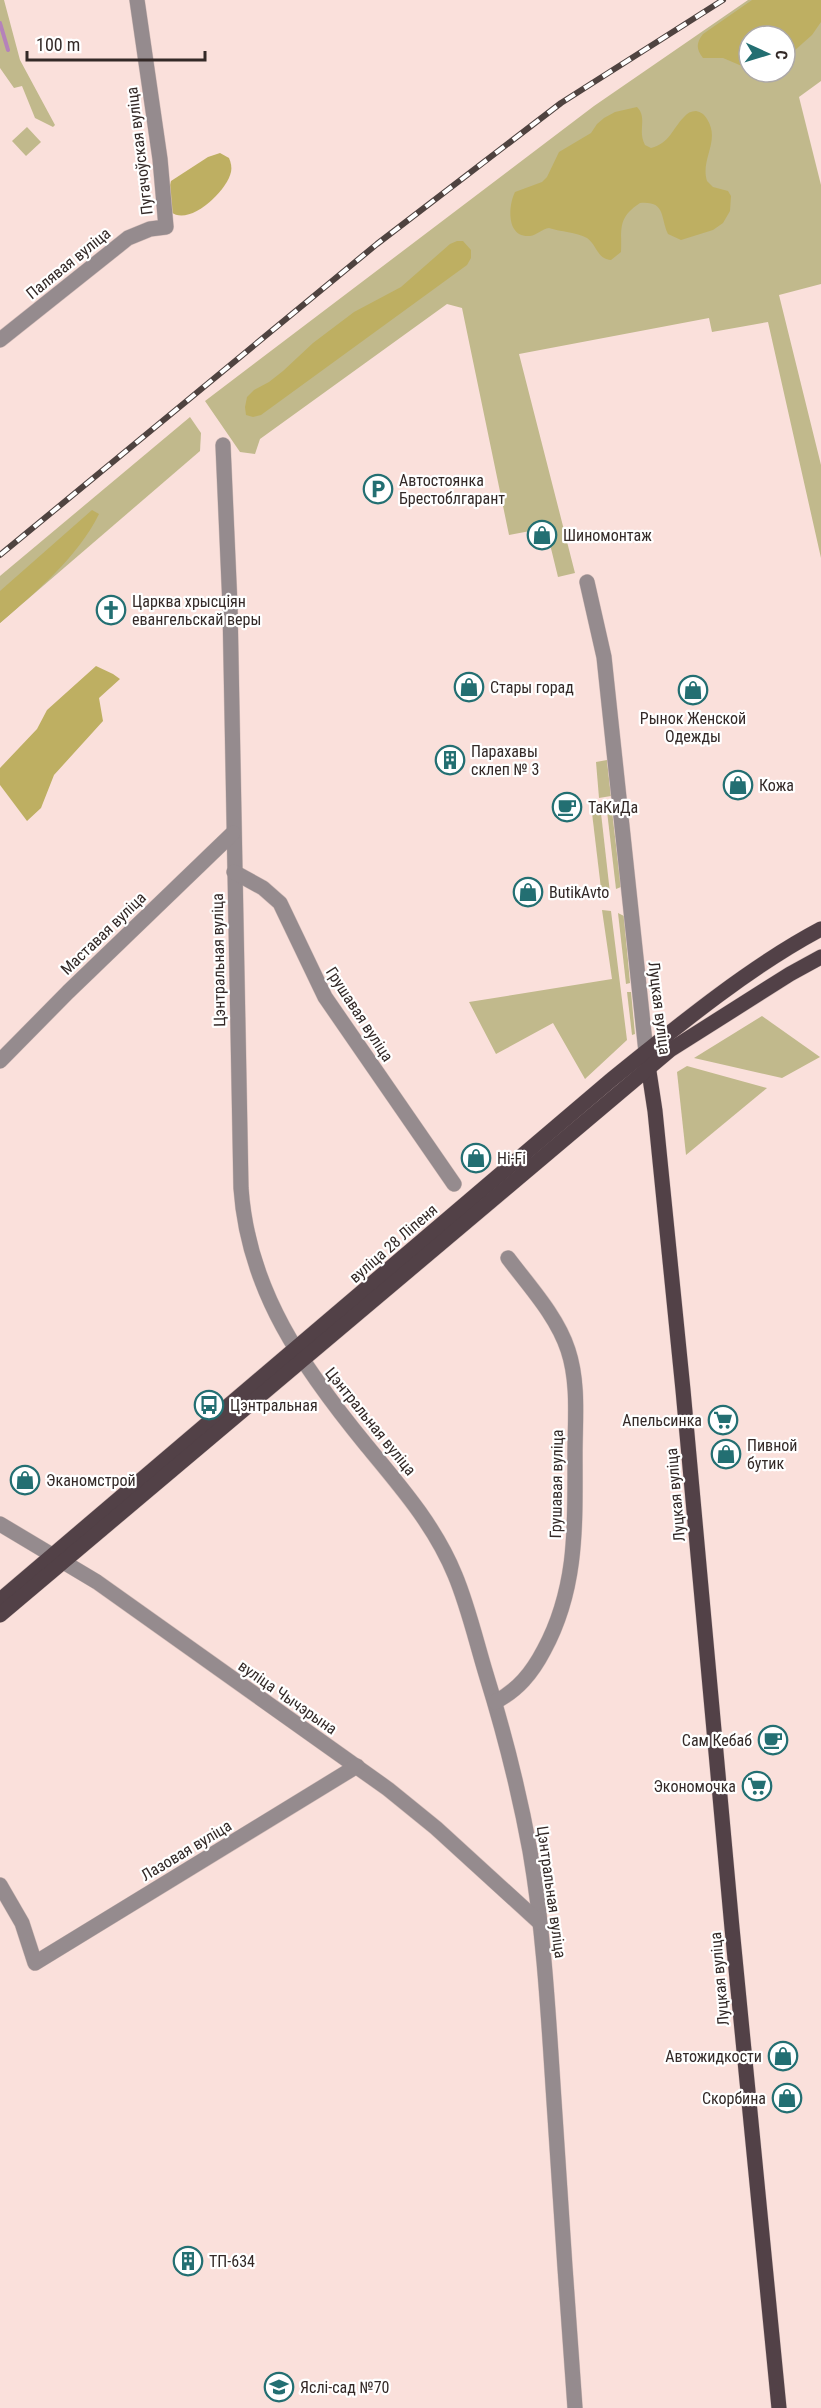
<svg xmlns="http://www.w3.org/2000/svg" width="821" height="2408" font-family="'Roboto Condensed',sans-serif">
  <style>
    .green { fill: #c1b98c; fill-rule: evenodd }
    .forest { fill: #beaf62 }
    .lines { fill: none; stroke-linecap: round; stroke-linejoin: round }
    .stream { stroke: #b582ba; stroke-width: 4 }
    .minor-casing { stroke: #d6bfbb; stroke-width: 16 }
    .major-casing { stroke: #d6bfbb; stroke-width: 16 }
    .minor { stroke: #958b8e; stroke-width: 15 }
    .major { stroke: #524147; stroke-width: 15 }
    .rail-casing { stroke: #4f4340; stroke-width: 6 }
    .rail { stroke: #fff; stroke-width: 4; stroke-dasharray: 11; stroke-linecap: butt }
    .labels { text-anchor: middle; stroke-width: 4.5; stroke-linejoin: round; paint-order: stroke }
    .street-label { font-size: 16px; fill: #332927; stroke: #fff }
    .poi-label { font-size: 16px; fill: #332927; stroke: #fff; text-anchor: start }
  </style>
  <rect width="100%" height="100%" fill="#fae0db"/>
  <g class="green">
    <polygon points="0,0 4,0 20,60 55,125 53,127 35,118 22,86 14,88 0,68"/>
    <path d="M 748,0 L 821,0 L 821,81 L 799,97 L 821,185 L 821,284 L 779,295 L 821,465 L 821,558 L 768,322 L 712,332 L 709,318 L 519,354 L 575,573 L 558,577 L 546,528 L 509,535 L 462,308 L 447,304 L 260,439 L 255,454 L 240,452 L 205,401 L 594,106 ZM 749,36 L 785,36 L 785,72 L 749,72 Z"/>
    <polygon points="27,127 41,142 26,156 12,141"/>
    <polygon points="190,417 201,433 200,451 0,623 0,576"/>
    <polygon points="607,760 611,796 599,798 596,762"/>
    <polygon points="607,811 612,811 621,887 616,889"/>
    <polygon points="592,813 601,813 610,893 602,897"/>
    <polygon points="602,910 611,911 627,1040 585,1079 553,1023 496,1054 469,1002 612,979"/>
    <polygon points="618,913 624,916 630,983 626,984"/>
    <polygon points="627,992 631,992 635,1034 632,1035"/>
    <polygon points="762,1016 820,1057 782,1078 694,1058"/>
    <polygon points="687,1066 767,1088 686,1155 677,1072"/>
  </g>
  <g class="forest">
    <path d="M 752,0 L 821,0 L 821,22 L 812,35 L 785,59 L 785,36 L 749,36 L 749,69 L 723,58 L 703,58 C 696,49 696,43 703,34 Z"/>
    <path d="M 637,107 C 648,118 637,130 645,145 L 651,148 C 670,143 672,129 684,117 C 687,113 691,111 696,111 C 701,112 704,114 707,119 C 721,141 700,159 707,181 L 713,187 L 728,191 L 731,196 L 730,211 L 723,223 L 713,230 L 681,240 L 668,234 C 660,217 666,201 640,203 C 617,218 622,229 621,252 L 611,260 C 597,259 597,245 587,238 C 576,232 561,232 549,228 C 542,229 537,235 530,236 C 506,238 508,206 515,192 L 542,182 L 547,177 L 559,152 L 591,133 L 597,124 L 604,118 L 615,112 Z"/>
    <path d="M 220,153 L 229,158 C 231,163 232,167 231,172 C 227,191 189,227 171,212 L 169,189 L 171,181 L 208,157 Z"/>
    <polygon points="457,241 463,241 471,250 471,258 467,265 261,415 253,417 246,415 245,407 247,397 254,390 269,382 283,371 313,343 354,312 401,287 450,244"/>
    <path d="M 92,510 L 99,514 C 78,557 36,592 0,623 L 0,591 Z"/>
    <polygon points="96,666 113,674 120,679 99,698 103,721 54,775 41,808 27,821 0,785 0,768 37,729 47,710"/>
  </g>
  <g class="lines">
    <polyline class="stream" points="0,23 8,50"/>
    <g class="minor-casing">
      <g id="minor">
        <polyline points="0,340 128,238 150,229 166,227 160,159 137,0"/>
        <path d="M 223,445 L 230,606 L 241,1188 C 248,1291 304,1369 367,1446 C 401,1487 435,1526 455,1575 C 468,1606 476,1641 486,1674 C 504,1732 519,1791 530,1851 C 545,1938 549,2028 555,2116 C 561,2213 568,2311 575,2408"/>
        <polyline points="587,582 604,657 646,1052"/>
        <polyline points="234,872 263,888 280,903 325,997 454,1184"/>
        <polyline points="0,1061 68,992 233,833"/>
        <polyline points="0,1524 97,1582 388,1789 436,1828 539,1922"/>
        <path d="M 495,1702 C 518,1690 532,1673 544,1650 C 578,1587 575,1524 575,1454 C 575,1420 579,1383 568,1350 C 557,1316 529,1286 508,1258"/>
        <polyline points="0,1885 22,1923 35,1963 357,1766"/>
      </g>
    </g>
    <g class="major-casing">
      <g id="major">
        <polyline points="646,1052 655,1111 683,1390 732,1928 779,2408"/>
        <path d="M 0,1600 L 611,1080 C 674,1029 749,967 821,929"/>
        <polyline points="0,1615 670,1050 790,974 821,957"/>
      </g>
    </g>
    <use href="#minor" class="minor"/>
    <use href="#major" class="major"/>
    <g class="rail-casing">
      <polyline id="rail" points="0,555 377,244 561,103 723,0"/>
    </g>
    <use href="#rail" class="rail"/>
  </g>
  <defs>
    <g id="parking-ring" transform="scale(1.5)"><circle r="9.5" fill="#fff" stroke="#236f72" stroke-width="1.5"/><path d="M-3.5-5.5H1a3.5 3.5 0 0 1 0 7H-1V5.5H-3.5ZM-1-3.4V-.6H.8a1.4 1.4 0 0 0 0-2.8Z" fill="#236f72"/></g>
    <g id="shop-ring" transform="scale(1.5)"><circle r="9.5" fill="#fff" stroke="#236f72" stroke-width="1.5"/><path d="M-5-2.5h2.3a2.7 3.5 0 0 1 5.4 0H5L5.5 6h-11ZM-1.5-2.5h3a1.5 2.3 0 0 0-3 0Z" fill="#236f72"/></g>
    <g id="church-ring" transform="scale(1.5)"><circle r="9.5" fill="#fff" stroke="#236f72" stroke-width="1.5"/><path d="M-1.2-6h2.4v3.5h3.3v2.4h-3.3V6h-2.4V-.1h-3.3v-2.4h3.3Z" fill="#236f72"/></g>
    <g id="building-ring" transform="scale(1.5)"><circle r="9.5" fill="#fff" stroke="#236f72" stroke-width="1.5"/><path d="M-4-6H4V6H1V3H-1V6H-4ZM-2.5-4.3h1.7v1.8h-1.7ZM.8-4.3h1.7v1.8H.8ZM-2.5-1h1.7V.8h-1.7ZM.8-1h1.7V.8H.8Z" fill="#236f72"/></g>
    <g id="cafe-ring" transform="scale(1.5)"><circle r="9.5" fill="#fff" stroke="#236f72" stroke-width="1.5"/><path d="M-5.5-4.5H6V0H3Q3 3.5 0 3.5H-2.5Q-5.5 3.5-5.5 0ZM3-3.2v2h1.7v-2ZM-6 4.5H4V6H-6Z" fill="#236f72"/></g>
    <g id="bus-ring" transform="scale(1.5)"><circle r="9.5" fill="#fff" stroke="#236f72" stroke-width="1.5"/><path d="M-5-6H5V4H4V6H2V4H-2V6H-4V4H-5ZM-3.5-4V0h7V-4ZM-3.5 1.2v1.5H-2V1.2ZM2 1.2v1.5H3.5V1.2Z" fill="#236f72"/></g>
    <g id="supermarket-ring" transform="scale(1.5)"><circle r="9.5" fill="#fff" stroke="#236f72" stroke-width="1.5"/><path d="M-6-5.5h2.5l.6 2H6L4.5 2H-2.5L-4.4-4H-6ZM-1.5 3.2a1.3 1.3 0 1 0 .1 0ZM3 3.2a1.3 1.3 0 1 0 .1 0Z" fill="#236f72"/></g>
    <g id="school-ring" transform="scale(1.5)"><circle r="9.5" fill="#fff" stroke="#236f72" stroke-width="1.5"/><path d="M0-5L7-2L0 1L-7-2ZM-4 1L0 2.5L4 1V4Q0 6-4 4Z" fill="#236f72"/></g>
  </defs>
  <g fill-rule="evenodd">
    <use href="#parking-ring" x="378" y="489"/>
    <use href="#shop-ring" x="542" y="535"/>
    <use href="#church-ring" x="111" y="610"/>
    <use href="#shop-ring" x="469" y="687"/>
    <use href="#shop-ring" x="693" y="690"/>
    <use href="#building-ring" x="450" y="760"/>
    <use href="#shop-ring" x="738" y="785"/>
    <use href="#cafe-ring" x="567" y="807"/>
    <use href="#shop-ring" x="528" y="892"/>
    <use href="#shop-ring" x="476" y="1158"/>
    <use href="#bus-ring" x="209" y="1405"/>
    <use href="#supermarket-ring" x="723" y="1420"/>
    <use href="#shop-ring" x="726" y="1454"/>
    <use href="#shop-ring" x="25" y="1480"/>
    <use href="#cafe-ring" x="773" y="1740"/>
    <use href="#supermarket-ring" x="757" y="1786"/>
    <use href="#shop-ring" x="783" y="2056"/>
    <use href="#shop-ring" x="787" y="2098"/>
    <use href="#building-ring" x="188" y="2261"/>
    <use href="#school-ring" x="279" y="2387"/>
  </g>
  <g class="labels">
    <g class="street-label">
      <text transform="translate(139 151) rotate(-97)" y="6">Пугачоўская вуліца</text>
      <text transform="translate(68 263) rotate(-39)" y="6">Палявая вуліца</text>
      <text transform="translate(103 933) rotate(-44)" y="6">Маставая вуліца</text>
      <text transform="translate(218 960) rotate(-91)" y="6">Цэнтральная вуліца</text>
      <text transform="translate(660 1008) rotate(83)" y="6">Луцкая вуліца</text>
      <text transform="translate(360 1014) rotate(57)" y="6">Грушавая вуліца</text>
      <text transform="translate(393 1243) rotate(-41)" y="6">вуліца 28 Ліпеня</text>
      <text transform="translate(371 1421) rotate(51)" y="6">Цэнтральная вуліца</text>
      <text transform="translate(556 1484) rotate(-89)" y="6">Грушавая вуліца</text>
      <text transform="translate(675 1495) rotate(-95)" y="6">Луцкая вуліца</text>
      <text transform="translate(288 1697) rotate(35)" y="6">вуліца Чычэрына</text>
      <text transform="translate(186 1850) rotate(-31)" y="6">Лазовая вуліца</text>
      <text transform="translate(552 1892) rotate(82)" y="6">Цэнтральная вуліца</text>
      <text transform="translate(719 1979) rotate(-95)" y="6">Луцкая вуліца</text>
    </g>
    <g class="poi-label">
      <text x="399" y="486">Автостоянка<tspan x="399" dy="18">Брестоблгарант</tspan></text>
      <text x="563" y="541">Шиномонтаж</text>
      <text x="132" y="607">Царква хрысціян<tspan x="132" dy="18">евангельскай веры</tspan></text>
      <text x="490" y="693">Стары горад</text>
      <text x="693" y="724" text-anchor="middle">Рынок Женской<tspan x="693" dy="18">Одежды</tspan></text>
      <text x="471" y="757">Парахавы<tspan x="471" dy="18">склеп № 3</tspan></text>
      <text x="759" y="791">Кожа</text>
      <text x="588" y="813">ТаКиДа</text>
      <text x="549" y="898">ButikAvto</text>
      <text x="497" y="1164">Hi-Fi</text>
      <text x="230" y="1411">Цэнтральная</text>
      <text x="702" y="1426" text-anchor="end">Апельсинка</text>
      <text x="747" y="1451">Пивной<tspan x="747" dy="18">бутик</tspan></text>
      <text x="46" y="1486">Эканомстрой</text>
      <text x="752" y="1746" text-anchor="end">Сам Кебаб</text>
      <text x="736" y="1792" text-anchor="end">Экономочка</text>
      <text x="762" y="2062" text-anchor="end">Автожидкости</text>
      <text x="766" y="2104" text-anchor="end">Скорбина</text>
      <text x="209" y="2267">ТП-634</text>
      <text x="300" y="2393">Яслі-сад №70</text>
    </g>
  </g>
  <g transform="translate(767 54) rotate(94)"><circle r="28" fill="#ffffff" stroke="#ada9a9" stroke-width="1.5"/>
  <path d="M0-4.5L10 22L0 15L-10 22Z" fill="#236f72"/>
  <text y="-9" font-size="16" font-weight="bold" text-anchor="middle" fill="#332927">С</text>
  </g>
  <path d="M27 51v9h178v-9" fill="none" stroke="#332927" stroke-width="3"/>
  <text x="36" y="51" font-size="18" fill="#332927" stroke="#ffffff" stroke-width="4.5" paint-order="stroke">100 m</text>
</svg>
